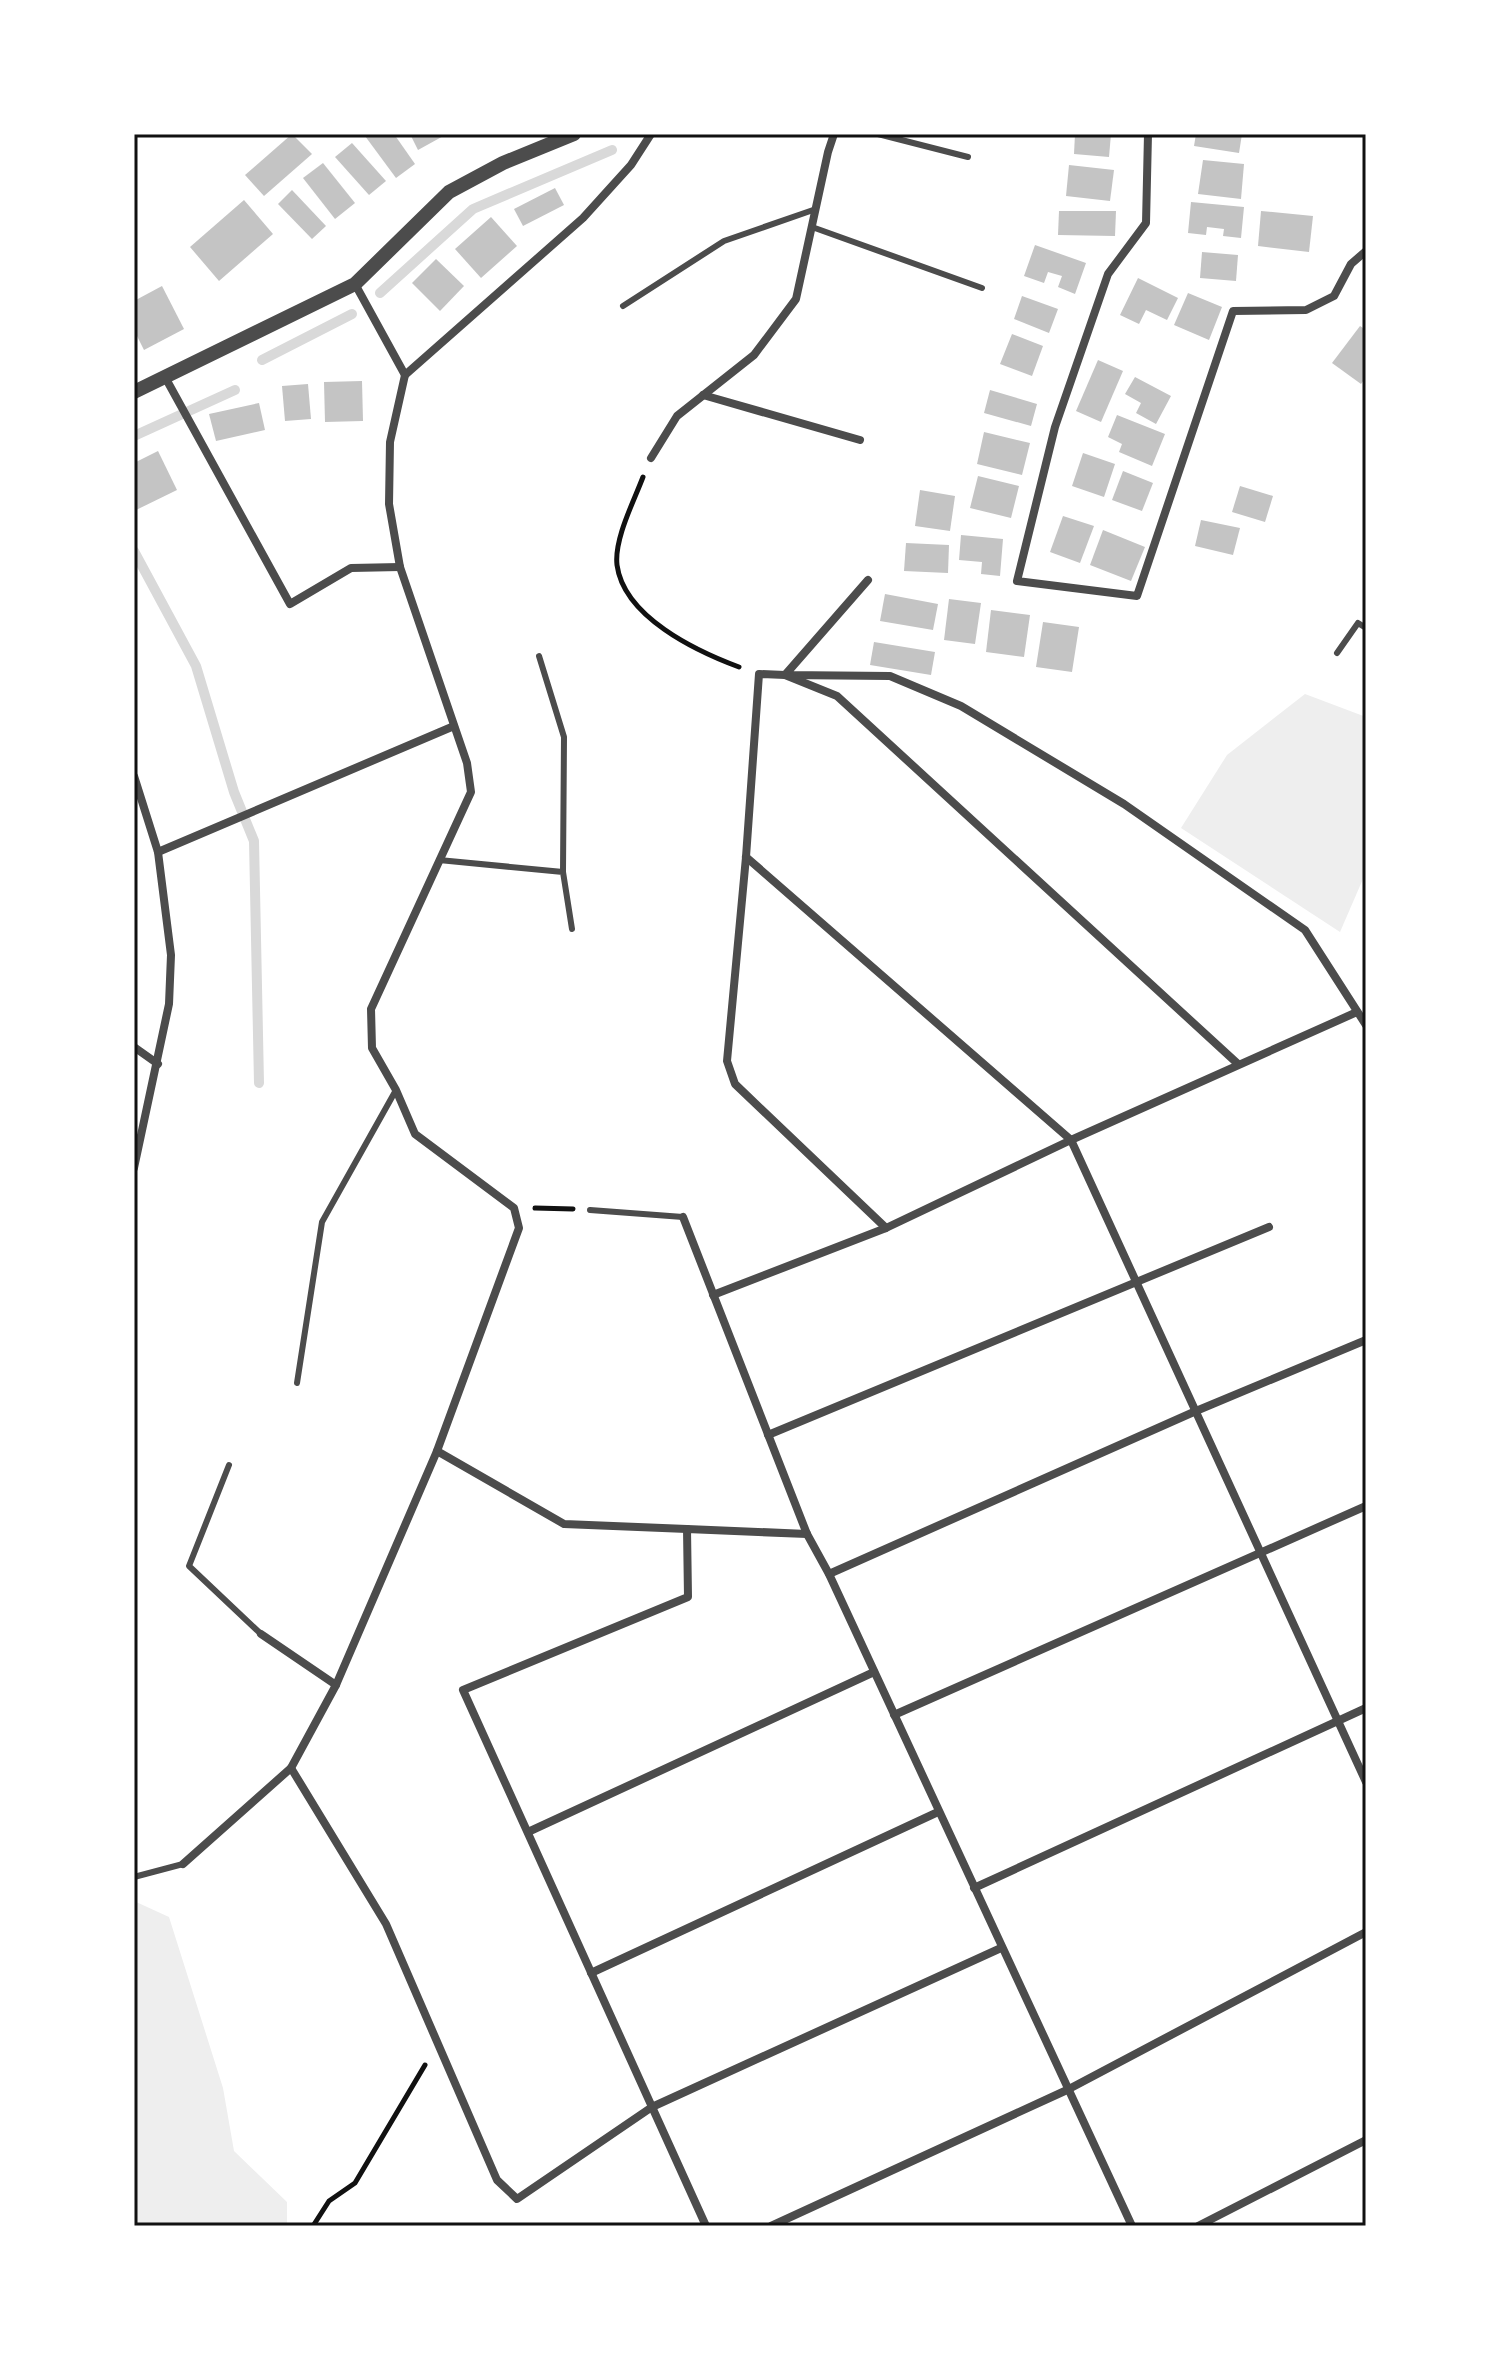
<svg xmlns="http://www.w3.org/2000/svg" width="1500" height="2360" font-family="Rubik,sans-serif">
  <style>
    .green { fill: #eee }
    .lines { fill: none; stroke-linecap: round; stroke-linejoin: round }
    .stream { stroke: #d9d9d9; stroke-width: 10 }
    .building { fill: #c4c4c4 }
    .path { stroke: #111; stroke-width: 5 }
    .service { stroke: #4c4c4c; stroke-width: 6 }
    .minor { stroke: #4c4c4c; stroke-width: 8 }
    .tertiary { stroke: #4c4c4c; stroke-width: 14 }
    .neatline { fill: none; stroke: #111; stroke-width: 3 }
  </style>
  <rect width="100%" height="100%" fill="#fff"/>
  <g class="green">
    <polygon points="1305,694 1366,717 1366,872 1340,932 1181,828 1227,755"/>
    <polygon points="134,1901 169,1917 223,2088 234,2151 287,2202 287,2226 134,2226"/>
  </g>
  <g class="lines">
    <g class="stream">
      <polyline points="380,293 473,209 612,150"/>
      <polyline points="262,360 352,314"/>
      <polyline points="134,436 235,390"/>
      <polyline points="134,551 196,666 234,792 254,841 259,1083"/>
    </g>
  </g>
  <g class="building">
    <polygon points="292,134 312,154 264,196 245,175"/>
    <polygon points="369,134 394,134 415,164 396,178 365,136"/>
    <polygon points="410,134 447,134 418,150"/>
    <polygon points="1075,134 1111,134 1109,157 1074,154"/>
    <polygon points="1196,134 1242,134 1239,153 1194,146"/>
    <polygon points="352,143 386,181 369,195 335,157"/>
    <polygon points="1203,160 1244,164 1241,199 1198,194"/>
    <polygon points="323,163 355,203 335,219 303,178"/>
    <polygon points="1069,165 1114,170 1110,201 1066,196"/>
    <polygon points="555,188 564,205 523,226 514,209"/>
    <polygon points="292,190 326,226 312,239 278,204"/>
    <polygon points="244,200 273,234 219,281 190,247"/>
    <polygon points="1191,202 1244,207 1241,238 1223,236 1224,229 1207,227 1206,235 1188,233"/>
    <polygon points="1059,211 1116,211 1115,236 1058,235"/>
    <polygon points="1261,211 1313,216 1309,252 1258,246"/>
    <polygon points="491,217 517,246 481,278 455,249"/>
    <polygon points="1035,245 1086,263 1075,294 1058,287 1062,276 1048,272 1044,283 1024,276"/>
    <polygon points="1202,252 1238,255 1236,281 1200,278"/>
    <polygon points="436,259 464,286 440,311 412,283"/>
    <polygon points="1138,278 1178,298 1167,320 1146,310 1139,324 1120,315"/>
    <polygon points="162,286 184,329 144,350 134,330 134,301"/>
    <polygon points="1188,293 1222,307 1209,340 1174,325"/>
    <polygon points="1022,296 1058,309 1049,333 1014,319"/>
    <polygon points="1360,326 1366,330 1366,377 1361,384 1332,363"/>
    <polygon points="1012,334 1043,346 1032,376 1000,364"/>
    <polygon points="1098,360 1123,371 1101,422 1076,411"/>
    <polygon points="1135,377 1171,396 1156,424 1136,413 1141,403 1125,394"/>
    <polygon points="362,381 363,421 325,422 324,382"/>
    <polygon points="308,384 311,419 285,421 282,386"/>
    <polygon points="990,390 1037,404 1031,426 984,413"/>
    <polygon points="259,403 265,430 216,441 209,414"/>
    <polygon points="1117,415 1165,434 1152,466 1119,452 1122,444 1108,437"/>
    <polygon points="984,432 1030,443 1022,475 977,464"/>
    <polygon points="158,451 177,490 134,511 134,463"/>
    <polygon points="1083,453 1115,464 1104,497 1072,486"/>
    <polygon points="1123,471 1153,483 1142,511 1112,500"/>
    <polygon points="978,476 1019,486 1011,518 970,508"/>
    <polygon points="1240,486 1273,496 1265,522 1232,512"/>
    <polygon points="920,490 955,496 950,531 915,526"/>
    <polygon points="1063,516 1094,526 1080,563 1050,552"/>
    <polygon points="1201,520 1240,528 1233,555 1195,546"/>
    <polygon points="1103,530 1145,547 1131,581 1090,565"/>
    <polygon points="961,535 1003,539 1000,576 981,574 982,562 959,560"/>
    <polygon points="906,543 949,545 948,573 904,571"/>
    <polygon points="885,594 938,604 933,630 880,621"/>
    <polygon points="949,599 981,603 975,644 944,640"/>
    <polygon points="991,610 1030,615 1024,657 986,652"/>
    <polygon points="1043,622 1079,627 1072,672 1036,667"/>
    <polygon points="874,642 935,652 931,675 870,665"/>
  </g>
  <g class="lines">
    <g class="path">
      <path d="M 643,477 C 634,501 614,539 617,565 C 624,617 696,651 739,667"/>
      <polyline points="535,1208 573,1209"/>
      <polyline points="313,2226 329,2201 355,2183 425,2065"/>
    </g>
    <g class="service">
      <polyline points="878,134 968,157"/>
      <polyline points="812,227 982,288"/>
      <polyline points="623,306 724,241 816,209"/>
      <polyline points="1337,653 1358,623 1366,628"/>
      <polyline points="539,656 564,737 563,872"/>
      <polyline points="439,860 563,872 572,929"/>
      <polyline points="590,1210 683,1217"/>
      <polyline points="297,1383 322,1222 396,1090"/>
      <polyline points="229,1465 189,1566 261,1634"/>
      <polyline points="134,1877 183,1864"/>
    </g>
    <g class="minor">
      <polyline points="1148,134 1146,223 1108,274 1055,427 1017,581 1137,596 1233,311 1306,310 1334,296 1351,264 1366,251"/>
      <polyline points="405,375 583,218 631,165 651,134"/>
      <polyline points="165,377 290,604 351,568 400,567"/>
      <polyline points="703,395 860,440"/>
      <polyline points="651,458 677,416 754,355 796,299 828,152 834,134"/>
      <polyline points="868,580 785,675 890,676 961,706 1124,804 1305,930 1366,1025"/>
      <polyline points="134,776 158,852 171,955 169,1004 134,1168"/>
      <polyline points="158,852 454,726"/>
      <polyline points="746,857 1071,1140 1366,1782"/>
      <polyline points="134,1047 158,1064"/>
      <polyline points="683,1217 807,1534 829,1574 1132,2226"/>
      <polyline points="886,1228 735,1084 727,1061 746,857 759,674 785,675 837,696 1238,1064"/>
      <polyline points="713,1295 886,1228 1071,1140 1357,1012"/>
      <polyline points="768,1435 1269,1227"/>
      <polyline points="437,1451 564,1524 687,1529"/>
      <polyline points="829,1574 1196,1411 1366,1340"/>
      <polyline points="261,1634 336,1685"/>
      <polyline points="894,1715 1366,1506"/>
      <polyline points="291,1768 386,1924 497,2180 517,2199 652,2107 1001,1948"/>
      <polyline points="528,1832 874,1672"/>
      <polyline points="183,1864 291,1768 336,1685 437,1451 519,1228 514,1208 415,1134 396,1090 372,1048 371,1009 471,792 467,763 400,567 389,504 390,442 405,375 355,284"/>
      <polyline points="974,1888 1366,1708"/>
      <polyline points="591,1973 938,1812"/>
      <polyline points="706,2226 463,1690 688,1597 687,1529 807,1534"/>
      <polyline points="771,2226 1067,2090 1366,1932"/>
      <polyline points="1198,2226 1366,2140"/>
    </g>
    <polyline class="tertiary" points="134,392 355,284 449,192 503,163 574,134"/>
  </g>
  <rect width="1500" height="2360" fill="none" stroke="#ffffff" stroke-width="272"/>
  <rect x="136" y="136" width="1228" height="2088" class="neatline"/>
</svg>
